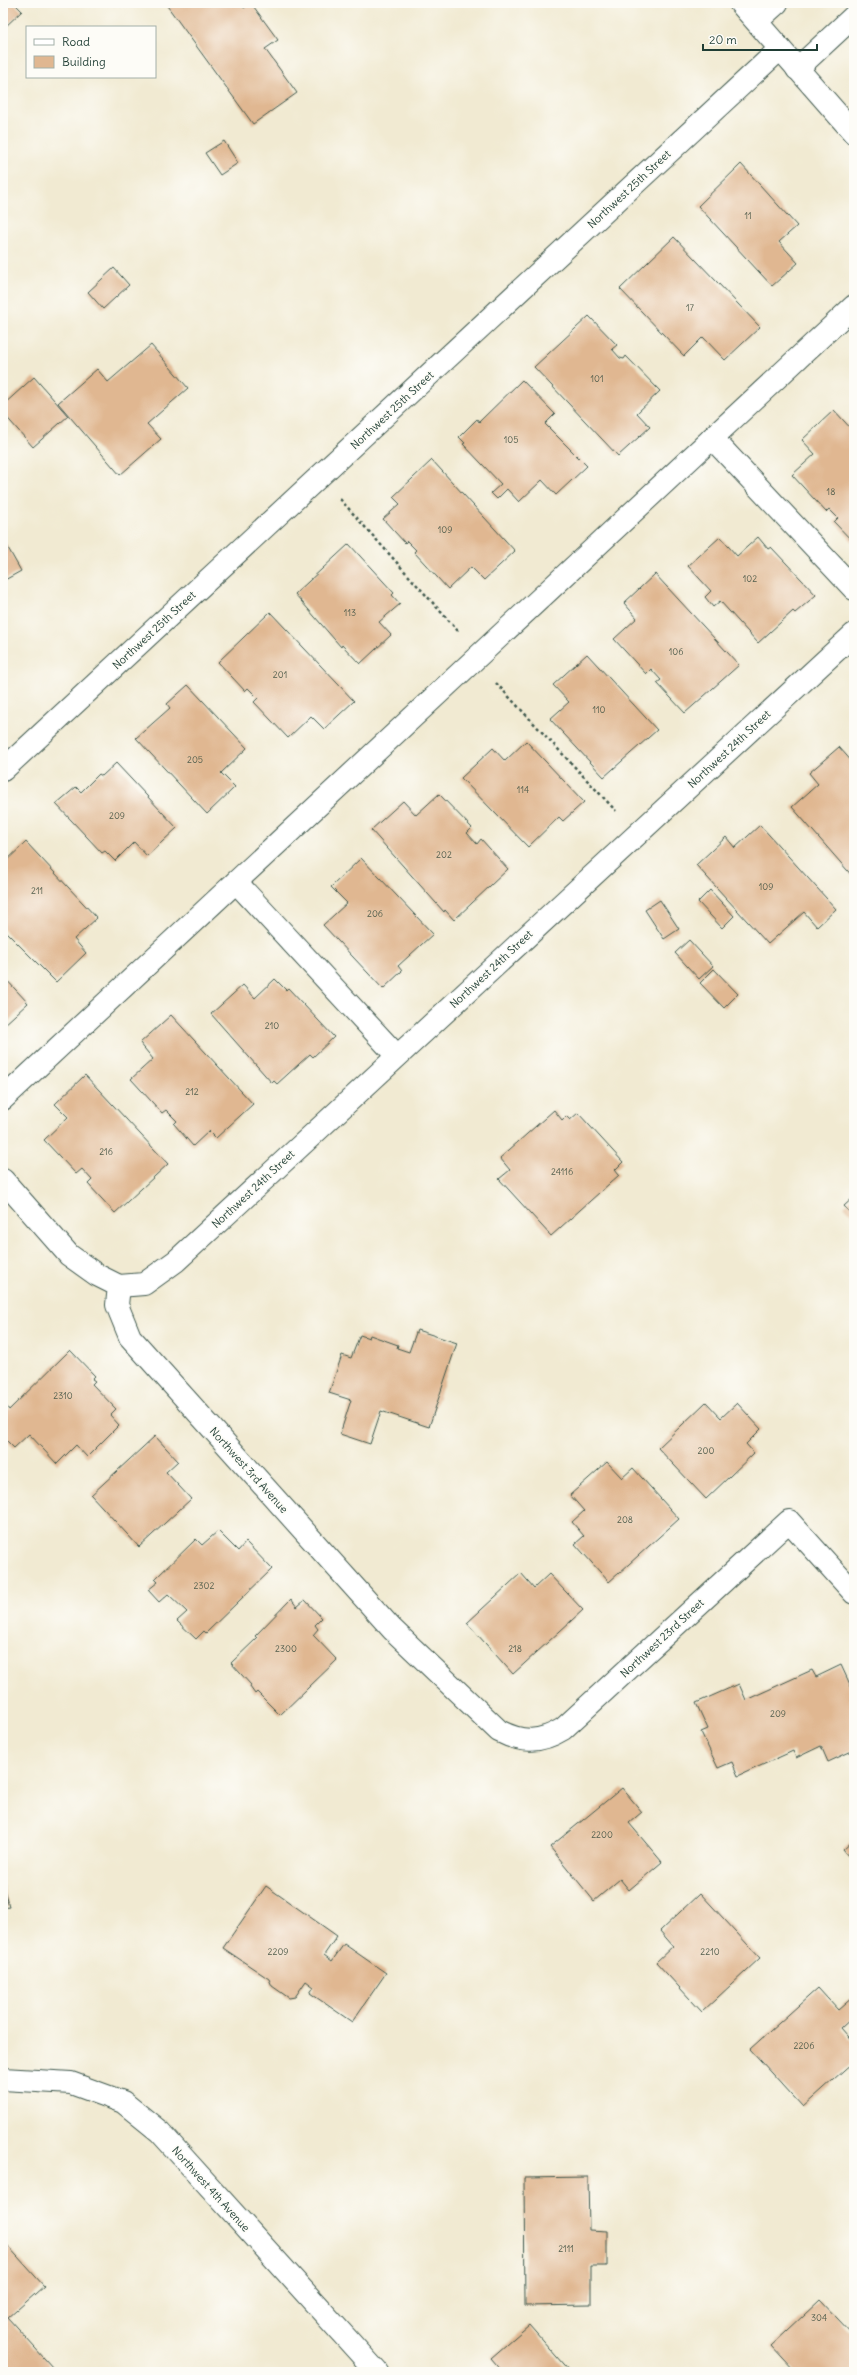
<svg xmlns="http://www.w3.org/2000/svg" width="857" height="2375" font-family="Delius,sans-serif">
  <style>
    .building { fill: #e0b791 }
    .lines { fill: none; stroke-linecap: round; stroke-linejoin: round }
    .minor-casing { stroke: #3e574c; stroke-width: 24 }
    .path { stroke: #3e574c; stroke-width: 2.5; stroke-dasharray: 3 3; stroke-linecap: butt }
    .minor { stroke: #fff; stroke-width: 22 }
    .labels { text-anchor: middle; stroke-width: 3.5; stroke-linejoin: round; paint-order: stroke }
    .number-label { font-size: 9px; fill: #4f5c4b }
    .street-label { font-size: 11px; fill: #1f3d34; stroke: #fdfcf7 }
  </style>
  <rect width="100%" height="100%" fill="#fdfcf7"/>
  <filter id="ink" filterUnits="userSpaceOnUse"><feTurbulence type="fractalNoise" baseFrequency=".025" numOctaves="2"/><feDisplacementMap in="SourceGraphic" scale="8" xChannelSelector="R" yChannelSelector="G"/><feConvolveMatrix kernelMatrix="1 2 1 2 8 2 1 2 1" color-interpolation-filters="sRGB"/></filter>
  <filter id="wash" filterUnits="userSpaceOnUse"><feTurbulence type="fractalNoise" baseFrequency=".012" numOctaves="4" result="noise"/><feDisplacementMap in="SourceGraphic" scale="16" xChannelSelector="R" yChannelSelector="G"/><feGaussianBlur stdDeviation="0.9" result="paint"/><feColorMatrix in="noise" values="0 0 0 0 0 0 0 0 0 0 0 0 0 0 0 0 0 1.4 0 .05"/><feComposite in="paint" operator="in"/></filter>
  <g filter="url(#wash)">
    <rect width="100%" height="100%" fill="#f1ead2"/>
    <g id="blocks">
      <g class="building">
        <polygon points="3,3 14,3 22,11 4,28"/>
        <polygon points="165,3 240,3 244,8 251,3 278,40 265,49 297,93 253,124"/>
        <polygon points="224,141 238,163 220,175 205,153"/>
        <polygon points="741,164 797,226 779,242 798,263 772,286 698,206"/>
        <polygon points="674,237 760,327 725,360 703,337 684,356 620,289"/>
        <polygon points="114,268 129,285 103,309 88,292"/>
        <polygon points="589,316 617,345 612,349 620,358 624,359 626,356 660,391 637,413 650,427 618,456 534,367"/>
        <polygon points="151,345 188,388 147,424 161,439 120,475 58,403 97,369 108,382"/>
        <polygon points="34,377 68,416 33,447 3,413 3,405"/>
        <polygon points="522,380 555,414 545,424 587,466 556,495 542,480 519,502 507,489 497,499 491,493 501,484 463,444 465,443 459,437 477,419 479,422"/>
        <polygon points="834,410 854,432 854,543 834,522 838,518 829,509 826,512 792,475 815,454 802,440"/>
        <polygon points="432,460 515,551 484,580 471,567 448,589 414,552 416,550 407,541 405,543 383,519 400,504 393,497"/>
        <polygon points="720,537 737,556 758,537 768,549 771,547 816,595 795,613 793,611 758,643 720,601 713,607 705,597 711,591 688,566"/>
        <polygon points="3,539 21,571 3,581"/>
        <polygon points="349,544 394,593 392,595 400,604 379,622 391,635 360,664 342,645 341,647 295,594"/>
        <polygon points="655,574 739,665 685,713 657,683 661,680 651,669 646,674 614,639 637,618 624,603"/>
        <polygon points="270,612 354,701 324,729 311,716 288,738 254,702 258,698 248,688 245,691 218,662"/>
        <polygon points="587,654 657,730 604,777 550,719 569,702 553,685"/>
        <polygon points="188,685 247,748 221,773 235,787 207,814 136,738 170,708 167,704"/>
        <polygon points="526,741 584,802 563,821 559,817 528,847 461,778 493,748 505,761"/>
        <polygon points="839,747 854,764 854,878 792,807 818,784 809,773"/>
        <polygon points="116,763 177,828 147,856 134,842 115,861 105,851 102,853 56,804 76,787 81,792 99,774 102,776"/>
        <polygon points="439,794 472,828 467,833 477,844 481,839 508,869 454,920 445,910 444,912 371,830 403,801 416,815"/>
        <polygon points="760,825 836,909 817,927 804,912 768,944 696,865 726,837 735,848"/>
        <polygon points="26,842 97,918 74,939 86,953 56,982 3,929 3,864"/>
        <polygon points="361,858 433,934 398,966 402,971 383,989 323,925 347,903 331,887"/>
        <polygon points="710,890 734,916 722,928 698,902"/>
        <polygon points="660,900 679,929 664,939 645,910"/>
        <polygon points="689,940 713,966 699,979 675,953"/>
        <polygon points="714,969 738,994 724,1008 700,983"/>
        <polygon points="3,976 28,1003 3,1026"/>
        <polygon points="275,979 286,990 288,988 334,1037 313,1057 310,1054 277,1084 274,1081 272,1083 211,1014 243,985 255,998"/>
        <polygon points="171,1015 253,1104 216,1138 209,1131 193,1146 174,1124 177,1121 166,1110 162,1113 131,1079 153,1059 140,1043"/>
        <polygon points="85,1075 168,1164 115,1213 88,1184 92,1180 82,1169 76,1174 44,1140 68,1117 55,1104"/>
        <polygon points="554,1110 562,1120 566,1116 570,1120 578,1113 623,1162 615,1170 619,1175 551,1236 499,1179 510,1170 500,1158"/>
        <polygon points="854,1197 854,1217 844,1206"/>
        <polygon points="417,1330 457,1343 429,1427 381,1411 370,1444 340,1434 351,1400 329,1393 342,1355 351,1358 360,1335 369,1338 370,1335 398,1345 397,1348 409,1352"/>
        <polygon points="70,1350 95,1376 92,1379 95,1381 92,1384 116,1409 110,1415 119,1425 87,1457 76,1445 57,1464 29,1434 14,1448 3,1437 3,1411 7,1407 9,1410"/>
        <polygon points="706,1402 721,1418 737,1403 761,1429 746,1444 754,1453 706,1499 658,1448"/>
        <polygon points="155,1436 178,1461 166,1472 191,1499 139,1547 91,1495"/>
        <polygon points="607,1462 622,1478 633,1468 679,1519 609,1582 575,1544 584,1536 572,1522 584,1511 570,1495"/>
        <polygon points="218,1531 238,1551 246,1542 272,1569 206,1633 204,1631 196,1639 177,1621 187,1612 168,1594 159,1602 148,1590 158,1582 155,1579 196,1539 202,1545"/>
        <polygon points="521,1573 534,1588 549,1574 583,1610 513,1674 467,1623"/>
        <polygon points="291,1599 297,1607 305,1600 322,1618 315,1625 318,1629 313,1635 337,1660 280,1715 257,1692 255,1694 250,1687 251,1685 231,1663 257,1638 255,1636"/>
        <polygon points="841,1665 854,1693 854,1698 851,1700 854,1706 854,1750 828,1762 821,1746 796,1758 793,1751 738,1776 732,1762 718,1768 701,1732 708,1729 696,1703 739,1684 746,1700 812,1670 816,1677"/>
        <polygon points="622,1788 642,1812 629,1823 662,1862 629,1890 620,1879 594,1901 550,1847"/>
        <polygon points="854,1840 854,1863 843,1850"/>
        <polygon points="3,1886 9,1907 3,1908"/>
        <polygon points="266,1886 337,1936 324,1955 332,1961 344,1944 386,1973 352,2022 310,1993 314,1987 306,1981 295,1997 289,1998 272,1986 269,1979 223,1948"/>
        <polygon points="700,1893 760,1958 702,2012 656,1962 673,1946 660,1931"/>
        <polygon points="818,1988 838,2010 853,1997 854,1998 854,2016 841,2028 854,2043 854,2061 803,2107 750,2049"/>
        <polygon points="588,2177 589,2230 607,2231 607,2266 591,2266 591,2305 525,2306 524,2178"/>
        <polygon points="8,2246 44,2286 8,2318 53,2368 49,2372 3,2372 3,2250"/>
        <polygon points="820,2300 854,2336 854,2372 795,2372 771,2346"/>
        <polygon points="529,2325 570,2372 503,2372 491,2358"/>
      </g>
    </g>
  </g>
  <g filter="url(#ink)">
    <use href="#blocks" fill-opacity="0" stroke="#3e574c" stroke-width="1"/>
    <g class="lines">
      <g class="minor-casing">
        <g id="minor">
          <polyline points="740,3 854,133"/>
          <polyline points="757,21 777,3"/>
          <polyline points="797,69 854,16"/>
          <polyline points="712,438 854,589"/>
          <polyline points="3,770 780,49"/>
          <polyline points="236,882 397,1056"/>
          <polyline points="3,1099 854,306"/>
          <path d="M 3,1180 L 69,1255 L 97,1275 L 119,1286 L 117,1305 L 130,1337 L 392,1629 L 499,1731 C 522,1743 540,1743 563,1729 L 789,1521 L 854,1593"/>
          <polyline points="119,1286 144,1284 176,1261 854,634"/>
          <polyline points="3,2079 71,2083 123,2102 160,2132 377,2372"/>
        </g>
      </g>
      <g class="path">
        <polyline points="340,499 458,631"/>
        <polyline points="496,683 616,811"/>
      </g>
      <use href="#minor" class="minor"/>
    </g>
  </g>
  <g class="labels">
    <g class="number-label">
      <text x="748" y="219">11</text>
      <text x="690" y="311">17</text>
      <text x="597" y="382">101</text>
      <text x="511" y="443">105</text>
      <text x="831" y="495">18</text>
      <text x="445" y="533">109</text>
      <text x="750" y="582">102</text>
      <text x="350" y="616">113</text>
      <text x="676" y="655">106</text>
      <text x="280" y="678">201</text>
      <text x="599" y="713">110</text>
      <text x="195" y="763">205</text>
      <text x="523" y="793">114</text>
      <text x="117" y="819">209</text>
      <text x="444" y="858">202</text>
      <text x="766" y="890">109</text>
      <text x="37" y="894">211</text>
      <text x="375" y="917">206</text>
      <text x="272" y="1029">210</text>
      <text x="192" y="1095">212</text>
      <text x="106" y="1155">216</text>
      <text x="562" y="1175">24116</text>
      <text x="63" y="1399">2310</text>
      <text x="706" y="1454">200</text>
      <text x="625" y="1523">208</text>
      <text x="204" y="1589">2302</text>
      <text x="286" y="1652">2300</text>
      <text x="515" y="1652">218</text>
      <text x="778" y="1717">209</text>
      <text x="602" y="1838">2200</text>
      <text x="278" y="1955">2209</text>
      <text x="710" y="1955">2210</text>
      <text x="804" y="2049">2206</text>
      <text x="566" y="2252">2111</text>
      <text x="819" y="2321">304</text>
    </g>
    <g class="street-label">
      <text transform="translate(629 189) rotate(-43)" y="4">Northwest 25th Street</text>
      <text transform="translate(392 410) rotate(-43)" y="4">Northwest 25th Street</text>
      <text transform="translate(154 630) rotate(-43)" y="4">Northwest 25th Street</text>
      <text transform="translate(729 749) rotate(-43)" y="4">Northwest 24th Street</text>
      <text transform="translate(491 969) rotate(-43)" y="4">Northwest 24th Street</text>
      <text transform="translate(253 1189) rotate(-43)" y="4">Northwest 24th Street</text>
      <text transform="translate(249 1470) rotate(48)" y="4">Northwest 3rd Avenue</text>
      <text transform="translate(662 1638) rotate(-43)" y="4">Northwest 23rd Street</text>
      <text transform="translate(211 2189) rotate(48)" y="4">Northwest 4th Avenue</text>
    </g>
  </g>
  <rect width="857" height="2375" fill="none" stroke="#fdfcf7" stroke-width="16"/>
  <rect x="26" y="26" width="130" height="52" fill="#fdfcf7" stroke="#a4b0a9"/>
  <rect x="34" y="39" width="20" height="6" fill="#ffffff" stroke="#a4b0a9"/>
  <text x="62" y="46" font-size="12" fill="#1f3d34">Road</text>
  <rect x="34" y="56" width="20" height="12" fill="#e0b791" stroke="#a4b0a9"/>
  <text x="62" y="66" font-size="12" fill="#1f3d34">Building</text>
  <path d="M703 44v6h114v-6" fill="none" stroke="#1f3d34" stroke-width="2"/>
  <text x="709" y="44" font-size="12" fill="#1f3d34" stroke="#fdfcf7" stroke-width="3" paint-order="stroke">20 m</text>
</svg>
